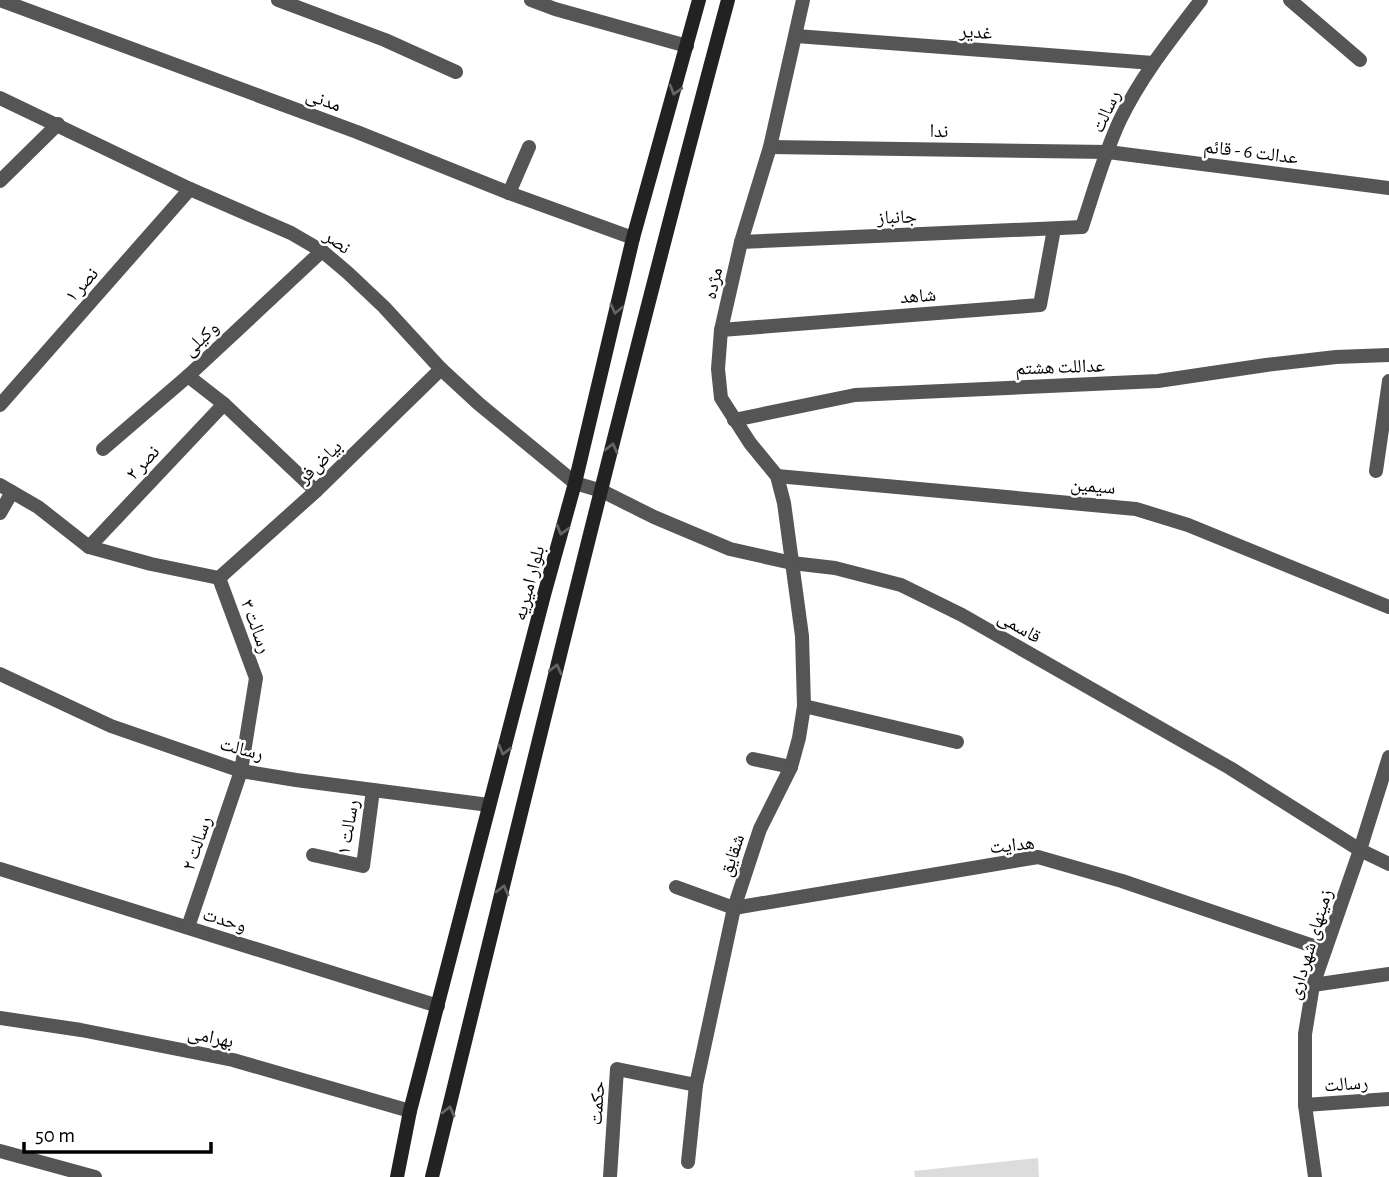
<svg xmlns="http://www.w3.org/2000/svg" width="1389" height="1177" font-family="'Alegreya Sans','Noto Naskh Arabic',sans-serif">
  <style>
    .green { fill: #dcdcdc }
    .lines { fill: none; stroke-linecap: round; stroke-linejoin: round }
    .street { stroke: #555; stroke-width: 14 }
    .secondary { stroke: #222; stroke-width: 14 }
    .oneway { stroke: #646464 }
    .labels { text-anchor: middle; stroke-width: 5; stroke-linejoin: round; paint-order: stroke }
    .street-label { font-size: 19px; fill: #000; stroke: #fff }
  </style>
  <rect width="100%" height="100%" fill="#fff"/>
  <polygon class="green" points="1038,1158 1039,1177 915,1177 914,1171"/>
  <g class="lines">
    <g class="street">
      <polyline points="0,0 357,132 509,193 633,238"/>
      <polyline points="278,0 385,40 456,72"/>
      <polyline points="531,0 555,9 687,46"/>
      <polyline points="1290,0 1360,60"/>
      <polyline points="796,36 1153,63"/>
      <polyline points="0,98 190,189 291,233 322,251 348,273 384,307 441,369 479,404 575,483 602,491 654,517 730,549 792,563 835,568 901,585 962,615 1230,768 1360,850 1389,864"/>
      <polyline points="770,147 1108,152 1389,188"/>
      <polyline points="0,181 58,124"/>
      <polyline points="509,193 529,147"/>
      <path d="M 741,242 L 1082,227 C 1094,191 1104,154 1120,120 C 1141,76 1172,38 1201,0"/>
      <polyline points="721,330 1040,305 1054,229"/>
      <polyline points="188,376 224,404 316,491"/>
      <polyline points="0,405 190,189"/>
      <polyline points="734,420 855,395 1158,381 1266,365 1336,357 1389,355"/>
      <polyline points="103,449 188,376 322,251"/>
      <polyline points="1376,471 1389,381"/>
      <polyline points="777,476 1136,509 1188,525 1389,607"/>
      <polyline points="0,485 38,507 89,547 151,564 219,578"/>
      <polyline points="0,513 12,492"/>
      <polyline points="89,547 224,404"/>
      <polyline points="219,578 316,491 441,369"/>
      <polyline points="0,674 111,726 241,771 296,780 489,805"/>
      <polyline points="804,706 957,742"/>
      <polyline points="753,759 791,767"/>
      <polyline points="313,855 363,866 373,790"/>
      <polyline points="0,869 438,1006"/>
      <polyline points="676,887 734,908 1038,857 1122,881 1325,950"/>
      <polyline points="188,927 241,771 256,678 219,578"/>
      <polyline points="1313,985 1389,974"/>
      <polyline points="0,1018 81,1030 233,1060 410,1111"/>
      <polyline points="1305,1105 1389,1099"/>
      <polyline points="0,1151 95,1177"/>
      <polyline points="688,1162 696,1085 734,908 760,829 791,767 799,738 804,706 802,636 784,503 777,476 750,443 721,398 718,369 721,330 741,242 770,147 803,0"/>
      <polyline points="610,1177 617,1069 696,1085"/>
      <polyline points="1315,1177 1305,1105 1305,1034 1313,985 1360,850 1389,757"/>
    </g>
    <g class="secondary">
      <polyline points="397,1177 410,1111 544,595 575,483 633,238 699,0"/>
      <path d="M 432,1177 C 528,784 623,391 728,0"/>
    </g>
  </g>
  <defs><path id="oneway-chevron" d="M-2-3.5L2.5 0L-2 3.5" fill="none" stroke-width="1.6" stroke-linecap="round" stroke-linejoin="round" transform="scale(1.75)"/></defs>
  <g class="oneway">
    <use href="#oneway-chevron" transform="translate(675 90) rotate(106)"/>
    <use href="#oneway-chevron" transform="translate(616 309) rotate(103)"/>
    <use href="#oneway-chevron" transform="translate(612 448) rotate(-76)"/>
    <use href="#oneway-chevron" transform="translate(562 530) rotate(106)"/>
    <use href="#oneway-chevron" transform="translate(556 669) rotate(-76)"/>
    <use href="#oneway-chevron" transform="translate(504 750) rotate(105)"/>
    <use href="#oneway-chevron" transform="translate(503 890) rotate(-76)"/>
    <use href="#oneway-chevron" transform="translate(449 1111) rotate(-76)"/>
  </g>
  <g class="labels">
    <g class="street-label">
      <text transform="translate(976 31) rotate(4)" y="7">غدیر</text>
      <text transform="translate(324 99) rotate(20)" y="7">مدنی</text>
      <text transform="translate(1105 111) rotate(-65)" y="7">رسالت</text>
      <text transform="translate(939 130) rotate(1)" y="7">ندا</text>
      <text transform="translate(1251 151) rotate(7)" y="7">عدالت 6 - قائم</text>
      <text transform="translate(897 216) rotate(-2)" y="7">جانباز</text>
      <text transform="translate(338 241) rotate(36)" y="7">نصر</text>
      <text transform="translate(712 283) rotate(-77)" y="7">مژده</text>
      <text transform="translate(81 284) rotate(-48)" y="7">نصر ۱</text>
      <text transform="translate(918 295) rotate(-4)" y="7">شاهد</text>
      <text transform="translate(200 338) rotate(-43)" y="7">وکیلی</text>
      <text transform="translate(1060 366) rotate(-2)" y="7">عداللت هشتم</text>
      <text transform="translate(319 461) rotate(-44)" y="7">بیاض‌فر</text>
      <text transform="translate(142 462) rotate(-47)" y="7">نصر ۲</text>
      <text transform="translate(1093 485) rotate(5)" y="7">سیمین</text>
      <text transform="translate(528 583) rotate(-75)" y="7">بلوار امیریه</text>
      <text transform="translate(257 626) rotate(70)" y="7">رسالت ۳</text>
      <text transform="translate(1020 626) rotate(30)" y="7">قاسمی</text>
      <text transform="translate(242 748) rotate(15)" y="7">رسالت</text>
      <text transform="translate(347 827) rotate(-80)" y="7">رسالت ۱</text>
      <text transform="translate(196 843) rotate(-71)" y="7">رسالت ۲</text>
      <text transform="translate(1012 844) rotate(-6)" y="7">هدایت</text>
      <text transform="translate(731 855) rotate(-71)" y="7">شقایق</text>
      <text transform="translate(225 919) rotate(17)" y="7">وحدت</text>
      <text transform="translate(1309 944) rotate(-73)" y="7">زمینهای شهرداری</text>
      <text transform="translate(211 1036) rotate(12)" y="7">بهرامی</text>
      <text transform="translate(1346 1083) rotate(-4)" y="7">رسالت</text>
      <text transform="translate(596 1103) rotate(-86)" y="7">حکمت</text>
    </g>
  </g>
  <path d="M24 1142v10h187v-10" fill="none" stroke="#000000" stroke-width="3.5"/>
  <text x="35" y="1142" font-size="21" fill="#000000" stroke="#ffffff" stroke-width="5" paint-order="stroke">50 m</text>
</svg>
